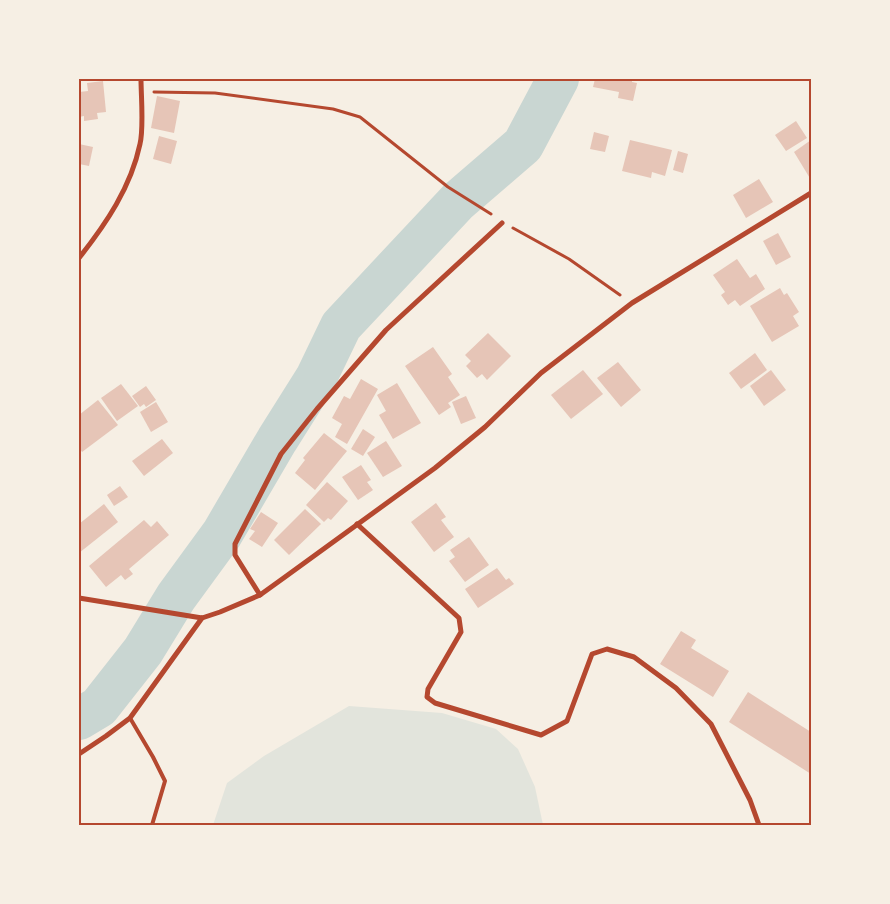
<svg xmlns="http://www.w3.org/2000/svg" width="890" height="904" font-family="'Public Sans',sans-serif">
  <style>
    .green { fill: #e2e4dc }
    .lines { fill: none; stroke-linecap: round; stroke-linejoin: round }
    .river { stroke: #c9d6d2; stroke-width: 42 }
    .building { fill: #e6c5b7 }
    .path { stroke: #b5482f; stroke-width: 3 }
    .service { stroke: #b5482f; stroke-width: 4 }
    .minor { stroke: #b5482f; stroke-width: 5 }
    .neatline { fill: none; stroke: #b5482f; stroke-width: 2 }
  </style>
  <rect width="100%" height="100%" fill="#f6efe4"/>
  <polygon class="green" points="349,706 442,713 496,729 518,749 535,787 543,825 213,825 227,783 264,756"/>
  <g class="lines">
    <polyline class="river" points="79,719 99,707 143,651 176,597 222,534 277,440 316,378 341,326 458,201 523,145 558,79"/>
  </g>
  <g class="building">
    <polygon points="595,79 632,79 632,82 637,83 633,101 618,98 619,92 593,87"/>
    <polygon points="103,81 106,112 97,113 98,119 84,121 84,116 79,117 79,92 88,91 87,83"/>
    <polygon points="157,96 180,101 174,133 151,128"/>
    <polygon points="796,121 807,138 786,151 775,135"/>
    <polygon points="594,132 609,136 605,152 590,149"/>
    <polygon points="159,136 177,141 171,164 153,159"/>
    <polygon points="630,140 672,150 665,176 652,172 651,178 622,171"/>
    <polygon points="811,140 811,180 794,152"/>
    <polygon points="79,144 93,147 89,166 79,164"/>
    <polygon points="678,151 688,154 683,173 673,170"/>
    <polygon points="759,179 773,202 746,218 733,195"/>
    <polygon points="778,233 791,257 776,265 763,241"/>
    <polygon points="737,259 750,278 756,274 765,289 740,306 735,300 728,305 721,295 725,292 713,275"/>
    <polygon points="780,288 784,295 787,293 799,312 793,316 799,326 772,342 750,306"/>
    <polygon points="488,333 511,356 487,380 482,374 477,378 466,366 471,361 465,355"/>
    <polygon points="433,347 452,374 448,377 460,395 448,403 451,407 439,415 405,366"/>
    <polygon points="755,353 767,370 741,389 729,373"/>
    <polygon points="618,362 641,390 621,407 597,378"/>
    <polygon points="583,370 603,394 571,419 551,395"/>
    <polygon points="771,370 786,390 764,406 750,386"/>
    <polygon points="361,379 378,389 347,444 335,437 342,424 332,418 344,396 350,399"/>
    <polygon points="397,383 421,423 393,439 379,415 386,411 377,395"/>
    <polygon points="121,384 138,406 117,421 101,398"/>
    <polygon points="146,386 156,400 146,407 144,404 140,407 132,396"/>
    <polygon points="466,396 476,418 461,424 452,402"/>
    <polygon points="98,400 118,425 82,452 79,447 79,415"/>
    <polygon points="156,402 168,422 151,432 140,412"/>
    <polygon points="363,429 375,437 363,456 351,449"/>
    <polygon points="324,433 347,451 315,490 295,473 305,460 303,458"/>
    <polygon points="162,439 173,453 144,476 132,461"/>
    <polygon points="386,441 402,466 383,477 367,453"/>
    <polygon points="361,465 371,480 367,482 373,490 358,500 342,477"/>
    <polygon points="327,482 348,501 331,520 328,518 324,522 306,505"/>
    <polygon points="120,486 128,497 114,506 107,495"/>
    <polygon points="436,503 446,517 441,520 454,537 434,552 411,522"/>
    <polygon points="104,504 118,522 79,553 79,524"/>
    <polygon points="305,509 321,524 289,555 274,540"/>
    <polygon points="261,512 278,523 262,547 249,539 255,531 250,529"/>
    <polygon points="144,520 151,527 157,521 169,535 129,569 133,574 125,580 121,575 106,587 89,566"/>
    <polygon points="469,537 489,565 465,582 449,561 455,557 450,550"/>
    <polygon points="497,568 506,580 509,578 514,584 478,608 465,589"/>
    <polygon points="681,631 696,640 691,648 729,671 713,697 660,664"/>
    <polygon points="748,692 811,732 811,774 729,722"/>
  </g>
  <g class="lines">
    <g class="path">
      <polyline points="154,92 215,93 333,109 360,117 448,187 491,214"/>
      <polyline points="513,228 569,259 620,295"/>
    </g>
    <polyline class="service" points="130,718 153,757 165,781 152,825"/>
    <g class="minor">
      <path d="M 79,258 C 106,224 131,187 140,144 C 144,128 141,96 141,79"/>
      <polyline points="357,524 459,618 461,632 428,689 427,697 435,703 541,735 567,721 592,654 607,649 634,657 676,688 711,724 750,800 759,825"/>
      <polyline points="260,595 235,555 235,544 281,454 317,409 386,330 502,223"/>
      <polyline points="79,598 202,618 220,612 260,595 285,577 435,468 485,427 541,373 632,303 811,193"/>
      <polyline points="79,754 106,736 130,718 202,618"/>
    </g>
  </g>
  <rect width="890" height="904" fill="none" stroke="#f6efe4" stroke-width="160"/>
  <rect x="80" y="80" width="730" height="744" class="neatline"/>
</svg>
